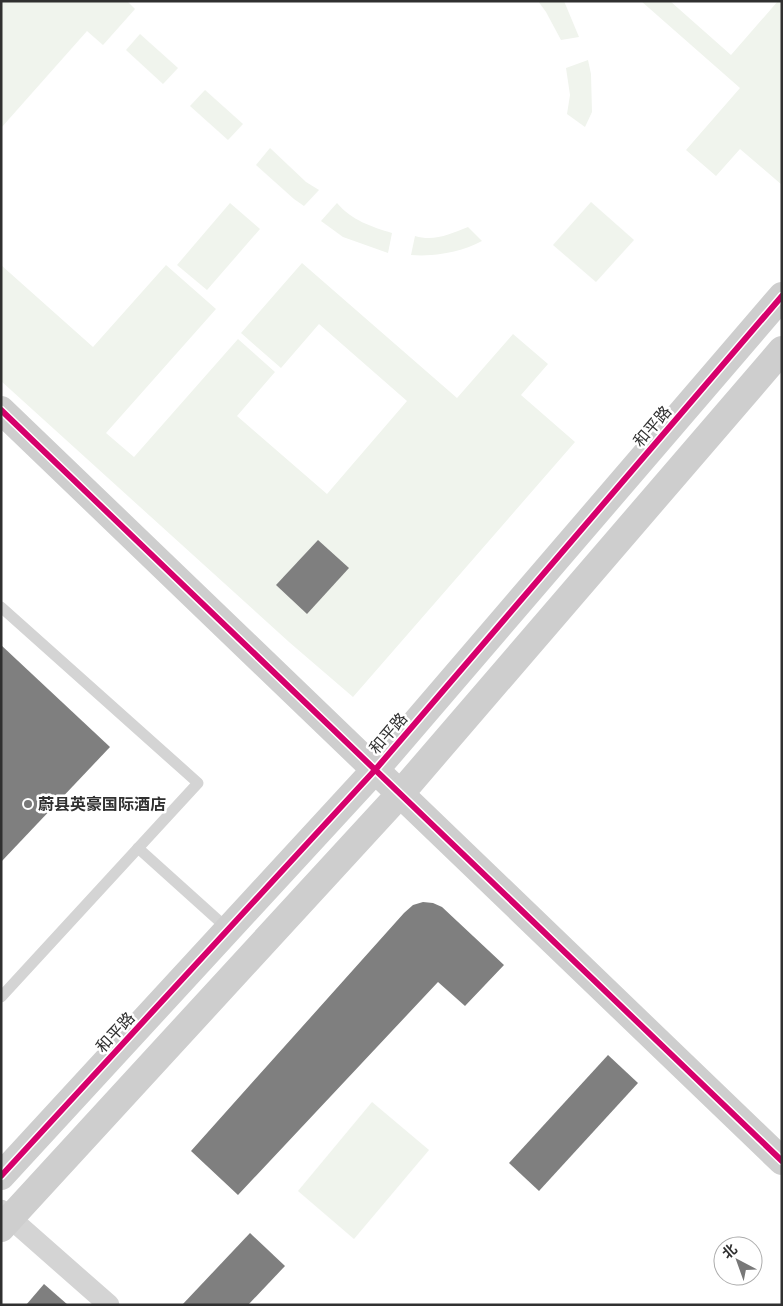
<svg xmlns="http://www.w3.org/2000/svg" width="783" height="1306" font-family="'Exo 2','Noto Sans SC',sans-serif">
  <style>
    .green { fill: #f0f4ed }
    .building { fill: #7f7f7f }
    .lines { fill: none; stroke-linecap: round; stroke-linejoin: round }
    .lane { stroke: #d4d4d4; stroke-width: 11 }
    .street { stroke: #d4d4d4; stroke-width: 21 }
    .secondary { stroke: #cecece; stroke-width: 28 }
    .cycleway-casing { stroke: #fff; stroke-width: 9 }
    .cycleway { stroke: #d6006c; stroke-width: 6 }
    .poi-dot { fill: #787878; stroke: #fff; stroke-width: 2 }
    .labels { text-anchor: middle; stroke-width: 5; stroke-linejoin: round; paint-order: stroke }
    .street-label { font-size: 16px; fill: #303030; stroke: #fff }
    .poi-label { font-size: 16px; font-weight: bold; fill: #303030; stroke: #fff; text-anchor: start }
  </style>
  <rect width="100%" height="100%" fill="#fff"/>
  <g class="green">
    <polygon points="3,1 127,1 135,9 103,45 87,31 1,128 1,3"/>
    <polygon points="538,1 564,1 579,37 561,40 546,12"/>
    <polygon points="641,1 670,1 731,55 778,1 782,1 782,185 740,149 716,176 686,150 740,88"/>
    <polygon points="140,34 178,68 163,84 126,50"/>
    <polygon points="588,60 591,74 592,112 585,127 567,114 570,95 566,68"/>
    <polygon points="205,90 243,124 228,140 190,106"/>
    <polygon points="270,148 306,182 319,190 304,206 294,199 256,165"/>
    <polygon points="591,202 634,240 596,282 553,245"/>
    <polygon points="230,203 260,229 207,290 177,265"/>
    <path d="M 337,203 C 351,220 372,227 392,233 L 388,253 L 343,237 L 321,221 Z"/>
    <path d="M 468,227 L 482,241 C 462,252 434,257 411,255 L 415,236 C 434,242 450,234 468,227 Z"/>
    <polygon points="302,263 457,398 513,334 548,364 521,395 575,442 353,697 289,642 1,381 1,265 93,347 166,265 216,309 106,433 134,457 238,339 275,372 237,416 327,494 407,401 319,324 281,368 241,333"/>
    <polygon points="372,1102 429,1150 354,1239 298,1191"/>
  </g>
  <g class="building">
    <polygon points="318,540 349,568 307,614 276,585"/>
    <polygon points="1,645 110,747 1,862"/>
    <polygon points="423,902 433,903 442,907 504,965 465,1006 438,982 238,1195 191,1151 404,913 413,905"/>
    <polygon points="608,1055 638,1083 539,1191 509,1163"/>
    <polygon points="250,1233 285,1266 248,1305 182,1305"/>
    <polygon points="44,1284 68,1305 26,1305"/>
  </g>
  <g class="lines">
    <g class="lane">
      <polyline points="1,607 198,783 1,997"/>
      <polyline points="138,848 228,929"/>
    </g>
    <polyline class="street" points="1,1210 109,1305"/>
    <g class="secondary">
      <polyline points="1,410 782,1161"/>
      <polyline points="1,1176 375,770 782,296"/>
      <polyline points="1,1228 400,794 782,350"/>
    </g>
    <g class="cycleway-casing">
      <g id="cycleway">
        <polyline points="1,410 782,1161"/>
        <polyline points="1,1176 375,770 782,296"/>
      </g>
    </g>
    <use href="#cycleway" class="cycleway"/>
  </g>
  <circle class="poi-dot" cx="28" cy="804" r="5"/>
  <g class="labels">
    <g class="street-label">
      <text transform="translate(652 426) rotate(-49)" y="6">和平路</text>
      <text transform="translate(388 733) rotate(-49)" y="6">和平路</text>
      <text transform="translate(115 1032) rotate(-47)" y="6">和平路</text>
    </g>
    <g class="poi-label">
      <text x="38" y="810">蔚县英豪国际酒店</text>
    </g>
  </g>
  <rect width="783" height="1306" fill="none" stroke="#303030" stroke-width="5"/>
  <g transform="translate(738 1261) rotate(319)"><circle r="24" fill="#ffffff" stroke="#acacac"/>
  <path d="M0-4L9 19L0 12L-9 19Z" fill="#787878"/>
  <text y="-8" font-size="14" font-weight="bold" text-anchor="middle" fill="#303030">北</text>
  </g>
</svg>
